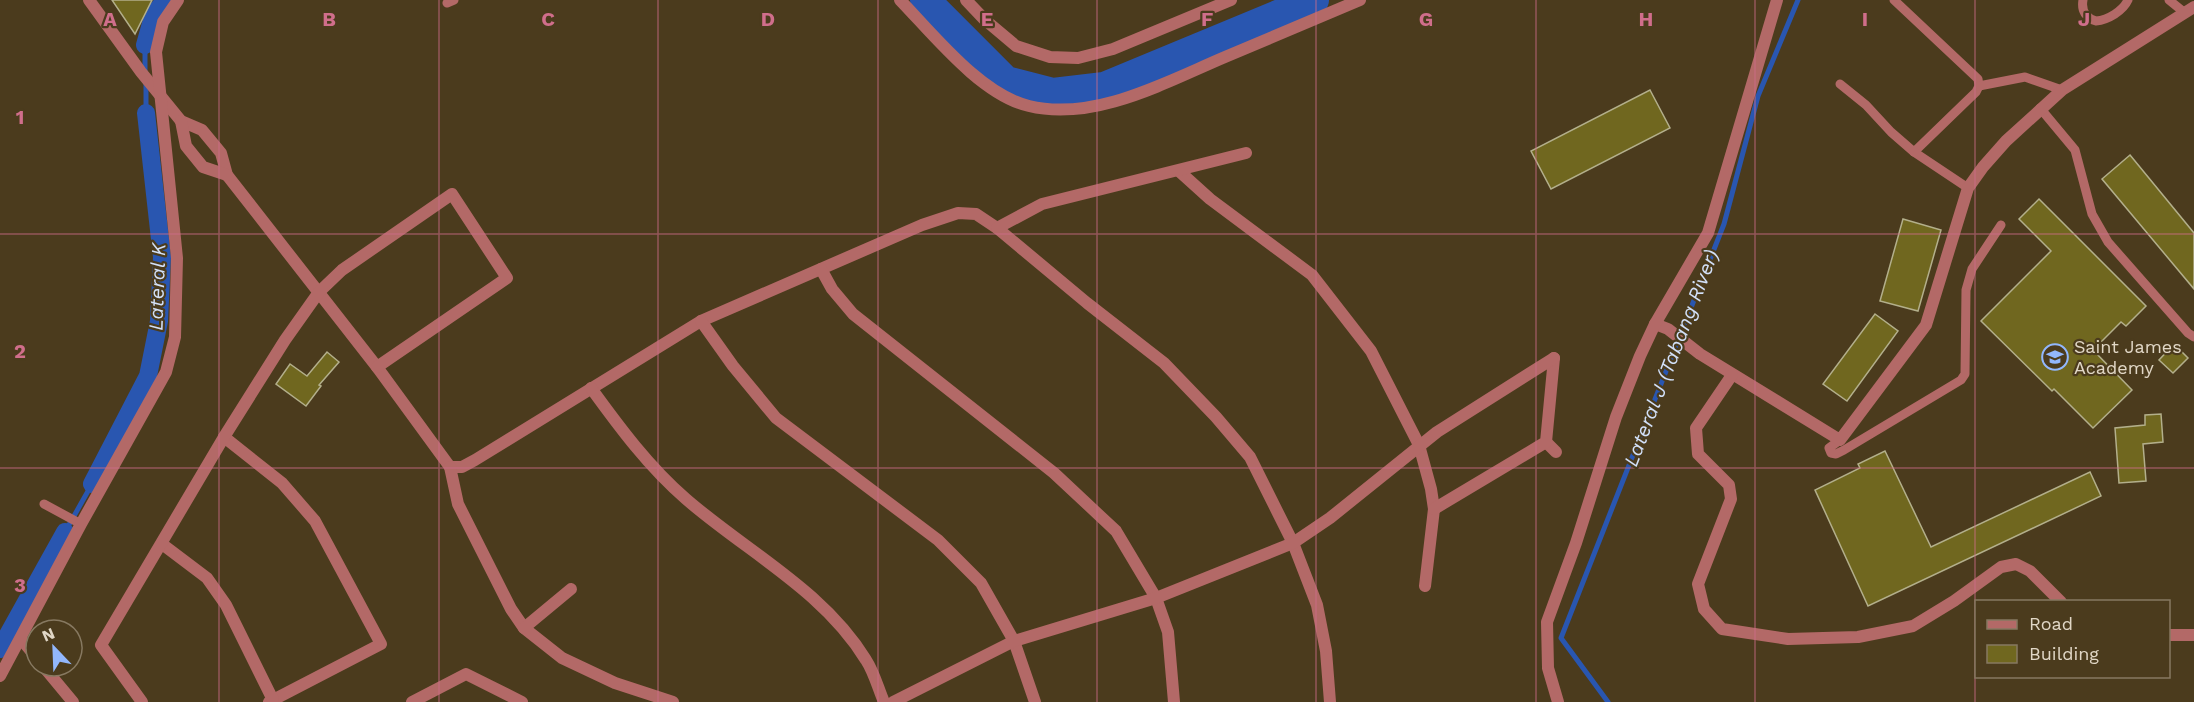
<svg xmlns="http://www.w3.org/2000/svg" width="2194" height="702" font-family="'Work Sans',sans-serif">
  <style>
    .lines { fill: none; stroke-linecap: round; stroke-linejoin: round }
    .stream { stroke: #2956b0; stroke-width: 5 }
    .canal { stroke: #2956b0; stroke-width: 18 }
    .river { stroke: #2956b0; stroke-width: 30 }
    .building { fill: #70671f; stroke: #b3af8b; stroke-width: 1.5 }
    .lane { stroke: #b36967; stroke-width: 9 }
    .street { stroke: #b36967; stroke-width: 12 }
    .grid { fill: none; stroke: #d06e8b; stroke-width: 1.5; stroke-opacity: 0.55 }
    .labels { text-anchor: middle; stroke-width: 4.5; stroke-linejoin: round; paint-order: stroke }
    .poi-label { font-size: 18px; fill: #e1d7c6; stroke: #4b3b1d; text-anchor: start }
    .water-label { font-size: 20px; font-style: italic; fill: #d2e0f8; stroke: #4b3b1d }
    .grid-label { font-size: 20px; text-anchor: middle; font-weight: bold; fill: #d06e8b; stroke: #4b3b1d; stroke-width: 4.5; stroke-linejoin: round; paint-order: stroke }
  </style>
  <rect width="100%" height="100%" fill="#4b3b1d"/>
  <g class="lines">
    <g class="stream">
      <polyline points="145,45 145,73"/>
      <polyline points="146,83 146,113"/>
      <polyline points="65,532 92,484"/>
      <polyline points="1608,702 1561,638 1724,224 1758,96 1798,0"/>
    </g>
    <g class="canal">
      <polyline points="145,45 154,13 166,0"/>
      <polyline points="92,484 148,376 159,321 162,257 146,113"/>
      <polyline points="0,649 65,532"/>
    </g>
    <polyline class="river" points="925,0 1006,81 1053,93 1104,87 1314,0"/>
  </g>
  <g class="building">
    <polygon points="112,0 152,0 135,34"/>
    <polygon points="1650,90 1670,128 1551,189 1531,151"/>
    <polygon points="2130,155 2194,233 2194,289 2102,179"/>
    <polygon points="2039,199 2146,306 2126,326 2121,322 2093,350 2132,390 2093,428 2054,389 2052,391 1981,321 2051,251 2019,219"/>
    <polygon points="1903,219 1941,230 1918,311 1880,301"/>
    <polygon points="1875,314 1898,331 1847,401 1823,384"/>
    <polygon points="2174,344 2188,358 2173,373 2159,360"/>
    <polygon points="327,352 339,362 319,385 321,386 306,406 276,384 290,364 307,376"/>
    <polygon points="2161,414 2163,442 2143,444 2146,481 2119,483 2115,428 2145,425 2145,415"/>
    <polygon points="1885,451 1931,547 2090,472 2101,496 1868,606 1815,490 1860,468 1858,464"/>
  </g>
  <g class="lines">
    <g class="lane">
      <polyline points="1894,0 1978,79 1979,86 1976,92 1914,152"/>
      <path d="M 2083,0 C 2081,11 2086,18 2096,21 C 2108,20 2123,11 2128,0"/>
      <polyline points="2169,0 2185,13"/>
      <polyline points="447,3 454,0"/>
      <polyline points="1840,84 1866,105 1891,132 1914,152 1968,188"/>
      <polyline points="1979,86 2025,77 2062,90"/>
      <polyline points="2040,108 2075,150 2092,214 2108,242 2188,333 2194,337"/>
      <polyline points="1840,440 1829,448 1831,453 1836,454 1844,450 1961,380 1965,374 1966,290 1972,269 2001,225"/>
      <polyline points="44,504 81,524"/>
    </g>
    <g class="street">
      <polyline points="89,0 141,72 181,121 202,130 221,153 227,175 377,367 450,467 462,467 475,460 701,321 922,225 958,213 976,214 997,228 1087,303 1164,363 1216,417 1250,457 1293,543 1317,605 1326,651 1330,702"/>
      <path d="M 900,0 C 933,34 981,95 1029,106 C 1094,122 1166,82 1225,57 C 1270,38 1315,19 1360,0"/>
      <polyline points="966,0 984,19 1016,46 1050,57 1078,58 1113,49 1231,0"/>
      <polyline points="181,121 186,146 203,167 227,175"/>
      <polyline points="1179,171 1210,199 1312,275 1371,351 1419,445 1431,489 1434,509 1425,586"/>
      <polyline points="997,228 1042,204 1246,153"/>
      <polyline points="821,269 832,289 853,314 1054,473 1116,531 1156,598 1168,632 1174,702"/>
      <polyline points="701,321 733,366 776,418 938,540 981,583 1014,641 1035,702"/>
      <polyline points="1655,324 1668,329 1700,354 1840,440 1926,325 1968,188 1983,167 2006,141 2062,90 2194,7"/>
      <polyline points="1732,375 1696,428 1698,454 1729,485 1731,499 1698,584 1704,609 1722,629 1788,639 1858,637 1913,626 1954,601 2001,567 2016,564 2030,571 2061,602"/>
      <path d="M 591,388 C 620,428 649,467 686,499 C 747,552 823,590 866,660 C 874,672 878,688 884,702"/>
      <polyline points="224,437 282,483 315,521 381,644 269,702"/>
      <polyline points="1546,442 1556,452"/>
      <polyline points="450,467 458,504 511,609 524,628 562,658 615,683 673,702"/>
      <polyline points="1434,509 1546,442 1554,358"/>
      <polyline points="162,544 207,578 226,605 273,700"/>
      <polyline points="524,628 571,589"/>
      <polyline points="2168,635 2194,635"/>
      <polyline points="21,639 36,657"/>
      <polyline points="43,666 73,702"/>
      <polyline points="0,676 81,524 166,372 175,337 177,258 156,52 163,22 178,0"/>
      <polyline points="142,702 101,645 224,437 285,340 319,292 342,270 452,194 507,278 377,367"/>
      <polyline points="412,702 466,674 522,702"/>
      <polyline points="893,702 1014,641 1156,598 1293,543 1330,518 1437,432 1554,358"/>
      <polyline points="1558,702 1548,668 1547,622 1576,543 1616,417 1640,356 1655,324 1708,233 1777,0"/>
    </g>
  </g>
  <path class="grid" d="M 219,0 L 219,702M 439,0 L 439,702M 658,0 L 658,702M 878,0 L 878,702M 1097,0 L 1097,702M 1316,0 L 1316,702M 1536,0 L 1536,702M 1755,0 L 1755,702M 1975,0 L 1975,702M 0,234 L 2194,234M 0,468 L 2194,468"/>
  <defs>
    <g id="school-ring" transform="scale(1.35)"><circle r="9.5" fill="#4b3b1d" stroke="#92b7fd" stroke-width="1.5"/><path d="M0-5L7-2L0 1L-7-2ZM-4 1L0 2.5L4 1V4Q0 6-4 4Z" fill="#92b7fd"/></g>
  </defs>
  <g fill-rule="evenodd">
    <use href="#school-ring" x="2055" y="357"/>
  </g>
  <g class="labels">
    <g class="poi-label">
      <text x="2074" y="353">Saint James<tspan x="2074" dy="21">Academy</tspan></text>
    </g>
    <g class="water-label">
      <text transform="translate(157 287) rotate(-88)" y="7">Lateral K</text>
      <text transform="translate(1671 358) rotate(-69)" y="7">Lateral J (Tabang River)</text>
    </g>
  </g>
  <g class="grid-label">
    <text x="110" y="26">A</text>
    <text x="329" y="26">B</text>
    <text x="548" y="26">C</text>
    <text x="768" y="26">D</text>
    <text x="987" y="26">E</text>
    <text x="1207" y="26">F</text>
    <text x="1426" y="26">G</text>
    <text x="1646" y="26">H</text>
    <text x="1865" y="26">I</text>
    <text x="2084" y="26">J</text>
    <text x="20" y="124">1</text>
    <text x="20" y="358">2</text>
    <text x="20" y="592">3</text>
  </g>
  <rect x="1975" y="600" width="195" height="78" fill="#4b3b1d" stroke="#877961" stroke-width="1.5"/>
  <rect x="1987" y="620" width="30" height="9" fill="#b36967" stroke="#877961" stroke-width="1.5"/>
  <text x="2029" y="630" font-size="18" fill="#e1d7c6">Road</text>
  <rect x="1987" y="645" width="30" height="18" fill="#70671f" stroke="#877961" stroke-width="1.5"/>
  <text x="2029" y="660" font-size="18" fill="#e1d7c6">Building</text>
  <g transform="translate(54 648) rotate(337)"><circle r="28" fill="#4b3b1d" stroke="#877961" stroke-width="1.5"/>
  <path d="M0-4.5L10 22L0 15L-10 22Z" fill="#92b7fd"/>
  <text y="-9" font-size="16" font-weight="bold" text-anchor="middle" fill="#e1d7c6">N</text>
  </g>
</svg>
